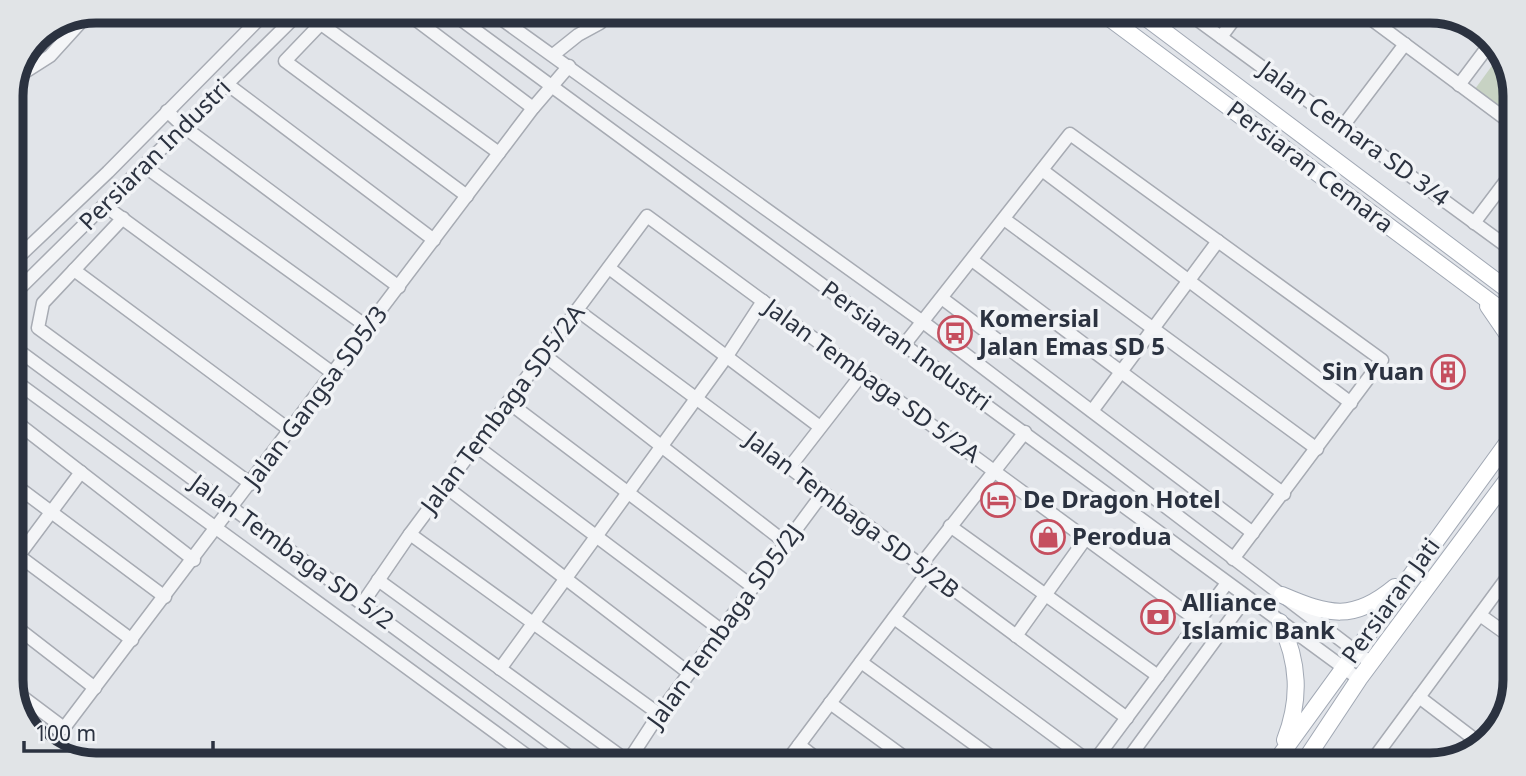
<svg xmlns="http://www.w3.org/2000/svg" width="1526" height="776" font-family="'Noto Sans',sans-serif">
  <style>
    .green { fill: #c7d2c3 }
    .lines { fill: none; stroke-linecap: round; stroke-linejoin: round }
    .minor-casing { stroke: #a7abb3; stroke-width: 15 }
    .major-casing { stroke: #a1a8b4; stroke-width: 18 }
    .minor { stroke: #f4f5f7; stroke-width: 12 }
    .major { stroke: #fff; stroke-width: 16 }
    .labels { text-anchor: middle; stroke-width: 7; stroke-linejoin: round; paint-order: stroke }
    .street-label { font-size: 24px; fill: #2b3240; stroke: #f1f3f6 }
    .poi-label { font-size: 24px; font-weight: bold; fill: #2b3240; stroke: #f1f3f6; text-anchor: start }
    .rim { fill: none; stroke: #2b3240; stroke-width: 9 }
  </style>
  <rect width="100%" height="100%" fill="#e1e4e9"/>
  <polygon class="green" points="1502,52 1515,91 1515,119 1475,89"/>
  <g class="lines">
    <g class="minor-casing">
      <g id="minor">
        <polyline points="332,12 285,61 467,196"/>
        <polyline points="407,13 533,108"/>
        <polyline points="452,13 1359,679"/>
        <polyline points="493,13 923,322 1371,663"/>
        <polyline points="1195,18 1513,251"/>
        <polyline points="1371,19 1515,126"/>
        <polyline points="321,24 499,153"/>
        <polyline points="1221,37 1235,18"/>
        <polyline points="553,55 578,35 600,23 601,14"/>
        <polyline points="17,77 50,56 89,13"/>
        <polyline points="227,84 434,240"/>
        <polyline points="1459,85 1492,41"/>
        <polyline points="167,111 184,127 399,287"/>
        <polyline points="1343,126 1405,44"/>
        <polyline points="144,166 369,328"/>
        <polyline points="1042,170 1351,403"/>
        <polyline points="104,205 334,374"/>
        <polyline points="123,218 43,303 38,328 251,484"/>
        <polyline points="1004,219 1317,449"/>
        <polyline points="1474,223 1514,170"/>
        <polyline points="972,260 1284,494"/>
        <polyline points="11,264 108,172 266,12"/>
        <polyline points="609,268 820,427"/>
        <polyline points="74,270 291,431"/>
        <polyline points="11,297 300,12"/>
        <polyline points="943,299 1253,533"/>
        <polyline points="577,310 1127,718"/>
        <polyline points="11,345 574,760"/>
        <polyline points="904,345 1070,134 1382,360 1233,559"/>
        <polyline points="544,355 786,543"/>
        <polyline points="11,378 533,760"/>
        <polyline points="508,402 753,587"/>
        <polyline points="1092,411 1218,241"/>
        <polyline points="11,418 194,560"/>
        <polyline points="476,446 721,630"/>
        <polyline points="789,468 862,374"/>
        <polyline points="11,482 165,597"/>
        <polyline points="446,487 689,673"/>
        <polyline points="950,526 1158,676"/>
        <polyline points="410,534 659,714"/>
        <polyline points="11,550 132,640"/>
        <polyline points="11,566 81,472"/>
        <polyline points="920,566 1025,432"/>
        <polyline points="378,580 626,760"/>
        <polyline points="362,604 410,534 647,216 1198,621"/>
        <polyline points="1480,615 1508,635"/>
        <polyline points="894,618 1091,763"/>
        <polyline points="11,623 95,688"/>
        <polyline points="1016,636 1086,538"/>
        <polyline points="861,662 1000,763"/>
        <polyline points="500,669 727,356 763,301"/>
        <polyline points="12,689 64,728 533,108 569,66"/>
        <polyline points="1419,697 1482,745"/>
        <polyline points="830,703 911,762"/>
        <polyline points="799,745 821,762"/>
        <polyline points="629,760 659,714 823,493"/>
        <polyline points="787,761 928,572"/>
        <polyline points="1093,763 1227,583"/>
        <polyline points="1125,763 1246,598"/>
        <polyline points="1369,765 1509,575"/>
      </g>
    </g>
    <g class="major-casing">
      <g id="major">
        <polyline points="1108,17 1512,318"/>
        <polyline points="1145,17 1512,293"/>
        <polyline points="1488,306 1512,341"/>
        <path d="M 1282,595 C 1329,615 1353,622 1395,587"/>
        <path d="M 1280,622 C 1299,662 1301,699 1285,740"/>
        <polyline points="1274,764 1510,439"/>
        <polyline points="1302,765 1359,679 1510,476"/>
      </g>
    </g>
    <use href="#minor" class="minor"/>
    <use href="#major" class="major"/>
  </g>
  <defs>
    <g id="bus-ring" transform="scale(1.75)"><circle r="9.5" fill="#f1f3f6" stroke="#c54f5f" stroke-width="1.5"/><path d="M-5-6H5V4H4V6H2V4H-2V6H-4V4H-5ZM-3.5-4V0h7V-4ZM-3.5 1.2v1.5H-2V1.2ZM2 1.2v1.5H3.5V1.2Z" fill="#c54f5f"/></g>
    <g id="building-ring" transform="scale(1.75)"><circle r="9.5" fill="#f1f3f6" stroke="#c54f5f" stroke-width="1.5"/><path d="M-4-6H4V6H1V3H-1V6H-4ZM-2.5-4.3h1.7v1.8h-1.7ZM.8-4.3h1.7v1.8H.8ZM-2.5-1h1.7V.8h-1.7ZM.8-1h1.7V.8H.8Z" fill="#c54f5f"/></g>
    <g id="hotel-ring" transform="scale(1.75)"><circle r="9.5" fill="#f1f3f6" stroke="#c54f5f" stroke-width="1.5"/><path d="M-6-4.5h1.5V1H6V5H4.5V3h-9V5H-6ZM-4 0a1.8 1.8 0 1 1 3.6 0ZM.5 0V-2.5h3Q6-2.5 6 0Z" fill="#c54f5f"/></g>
    <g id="shop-ring" transform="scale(1.75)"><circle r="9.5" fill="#f1f3f6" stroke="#c54f5f" stroke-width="1.5"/><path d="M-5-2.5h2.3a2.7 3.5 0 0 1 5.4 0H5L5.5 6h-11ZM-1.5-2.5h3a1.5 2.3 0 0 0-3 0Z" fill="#c54f5f"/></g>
    <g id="bank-ring" transform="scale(1.75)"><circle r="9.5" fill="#f1f3f6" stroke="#c54f5f" stroke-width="1.5"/><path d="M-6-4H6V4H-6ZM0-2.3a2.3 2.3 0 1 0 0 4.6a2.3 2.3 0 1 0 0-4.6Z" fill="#c54f5f"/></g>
  </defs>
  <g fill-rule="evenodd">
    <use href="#bus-ring" x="955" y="333"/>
    <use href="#building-ring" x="1448" y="372"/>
    <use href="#hotel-ring" x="998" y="500"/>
    <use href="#shop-ring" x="1048" y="537"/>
    <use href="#bank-ring" x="1158" y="617"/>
  </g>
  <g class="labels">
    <g class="street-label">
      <text transform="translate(1354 134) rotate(36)" y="8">Jalan Cemara SD 3/4</text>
      <text transform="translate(155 155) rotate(-45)" y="8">Persiaran Industri</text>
      <text transform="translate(1310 167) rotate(37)" y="8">Persiaran Cemara</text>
      <text transform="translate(906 346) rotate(36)" y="8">Persiaran Industri</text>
      <text transform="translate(872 381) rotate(36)" y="8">Jalan Tembaga SD 5/2A</text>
      <text transform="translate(316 397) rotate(-53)" y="8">Jalan Gangsa SD5/3</text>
      <text transform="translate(503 409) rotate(-53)" y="8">Jalan Tembaga SD5/2A</text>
      <text transform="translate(852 515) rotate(37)" y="8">Jalan Tembaga SD 5/2B</text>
      <text transform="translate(292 552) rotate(36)" y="8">Jalan Tembaga SD 5/2</text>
      <text transform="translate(1391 601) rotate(-54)" y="8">Persiaran Jati</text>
      <text transform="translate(725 626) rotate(-54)" y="8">Jalan Tembaga SD5/2J</text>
    </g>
    <g class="poi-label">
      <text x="979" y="327">Komersial<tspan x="979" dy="28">Jalan Emas SD 5</tspan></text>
      <text x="1424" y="380" text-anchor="end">Sin Yuan</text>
      <text x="1023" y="508">De Dragon Hotel</text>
      <text x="1072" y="545">Perodua</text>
      <text x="1182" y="611">Alliance<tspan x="1182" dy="28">Islamic Bank</tspan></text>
    </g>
  </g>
  <path d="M0 0H1526V776H0ZM96 23H1430A73 73 0 0 1 1503 96V680A73 73 0 0 1 1430 753H96A73 73 0 0 1 23 680V96A73 73 0 0 1 96 23Z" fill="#e1e4e7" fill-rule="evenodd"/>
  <path class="rim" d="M96 23H1430A73 73 0 0 1 1503 96V680A73 73 0 0 1 1430 753H96A73 73 0 0 1 23 680V96A73 73 0 0 1 96 23Z"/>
  <path d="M24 741v10h189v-10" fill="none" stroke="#2b3240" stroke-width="3.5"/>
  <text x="35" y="741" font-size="21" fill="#2b3240" stroke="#f1f3f6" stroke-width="5" paint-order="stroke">100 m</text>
</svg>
